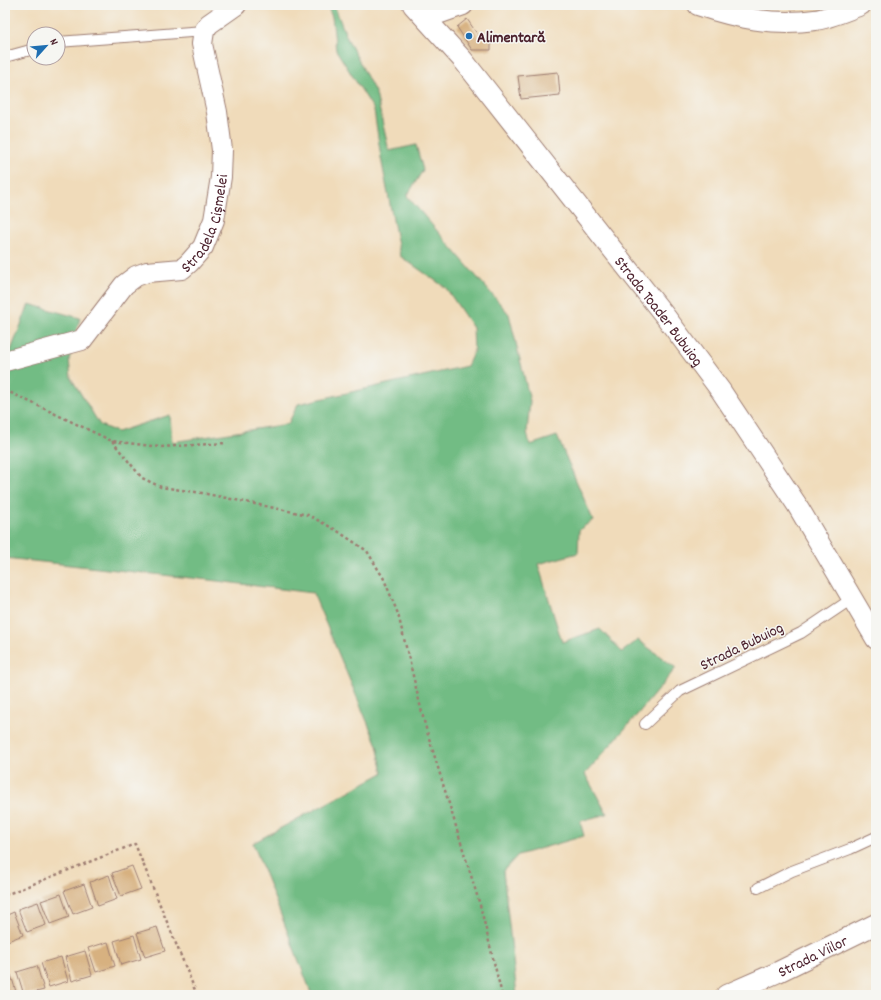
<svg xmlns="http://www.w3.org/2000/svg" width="881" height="1000" font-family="Dekko,sans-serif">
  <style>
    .forest { fill: #72bc84; stroke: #5e6e58 }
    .building { fill: #d7b180 }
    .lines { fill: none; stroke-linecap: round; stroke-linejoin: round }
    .lane-casing { stroke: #9d7d72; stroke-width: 12 }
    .street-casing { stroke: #9d7d72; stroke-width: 22 }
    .path { stroke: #9d7d72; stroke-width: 2.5; stroke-dasharray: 3 3; stroke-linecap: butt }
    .lane { stroke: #fff; stroke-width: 10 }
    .street { stroke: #fff; stroke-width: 20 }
    .poi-dot { fill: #1f6fb2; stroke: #f6f6f2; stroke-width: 1.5 }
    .labels { text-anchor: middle; stroke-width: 3; stroke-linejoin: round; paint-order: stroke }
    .poi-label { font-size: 16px; font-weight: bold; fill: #4a1f2b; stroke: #f6f6f2; text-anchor: start }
    .street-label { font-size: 16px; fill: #4a1f2b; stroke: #f6f6f2 }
  </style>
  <rect width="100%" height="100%" fill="#f6f6f2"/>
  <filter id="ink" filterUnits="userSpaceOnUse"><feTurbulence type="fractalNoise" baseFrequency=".025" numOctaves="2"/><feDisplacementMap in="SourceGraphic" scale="8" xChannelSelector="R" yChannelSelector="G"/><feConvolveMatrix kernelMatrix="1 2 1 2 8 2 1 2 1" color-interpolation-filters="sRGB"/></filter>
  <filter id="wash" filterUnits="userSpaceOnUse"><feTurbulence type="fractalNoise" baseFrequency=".012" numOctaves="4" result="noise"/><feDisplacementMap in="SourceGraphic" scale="16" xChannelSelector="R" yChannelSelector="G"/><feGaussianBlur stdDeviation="0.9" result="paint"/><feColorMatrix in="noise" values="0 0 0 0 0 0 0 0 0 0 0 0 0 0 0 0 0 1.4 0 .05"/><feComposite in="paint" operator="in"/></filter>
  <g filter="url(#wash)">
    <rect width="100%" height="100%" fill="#f0dbba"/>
    <polygon class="forest" points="327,5 334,5 347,38 376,94 389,151 416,145 423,170 407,196 509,314 530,401 527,432 530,445 557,436 593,520 579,530 578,553 538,564 562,642 600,629 622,652 638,640 676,668 636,716 585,774 607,814 580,821 584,836 518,855 503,871 517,995 312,995 253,843 383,773 377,745 313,593 209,580 5,558 5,352 11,350 29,304 80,318 69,360 71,378 100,425 117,432 170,415 172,442 288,424 298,404 467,366 474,351 473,328 446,288 400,256 381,158 374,110 336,50 332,17"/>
    <g id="blocks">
      <g class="building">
        <polygon points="467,19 480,38 491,38 491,50 472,50 457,27"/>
        <polygon points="558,72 560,95 521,99 518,76"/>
        <polygon points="132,866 141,889 121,896 112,873"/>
        <polygon points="109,875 117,899 98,906 90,882"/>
        <polygon points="84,884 92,907 73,914 64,891"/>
        <polygon points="61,894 69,917 50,924 41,901"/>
        <polygon points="38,902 46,925 27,932 18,909"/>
        <polygon points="14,912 23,935 5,942 5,916"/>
        <polygon points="157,927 165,951 145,957 137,933"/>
        <polygon points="134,935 141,959 121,965 114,941"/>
        <polygon points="108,942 115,966 96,972 88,948"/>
        <polygon points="85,951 92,975 72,981 65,957"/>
        <polygon points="61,957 68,981 49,987 41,963"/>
        <polygon points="37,966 44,990 24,995 17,972"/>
        <polygon points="11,975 17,995 5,995 5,977"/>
      </g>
    </g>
  </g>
  <g filter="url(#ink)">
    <use href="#blocks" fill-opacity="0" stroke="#9d7d72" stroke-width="1"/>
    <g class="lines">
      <g class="lane-casing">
        <g id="lane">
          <polyline points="58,42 204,31"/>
          <polyline points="5,57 34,49"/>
          <polyline points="645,724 680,691 801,633 853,598"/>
          <polyline points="758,888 792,871 850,849 876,837"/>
        </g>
      </g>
      <g class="street-casing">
        <g id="street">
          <path id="s1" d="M 413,5 L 463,60 L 665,316 L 721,391 L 797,505 L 876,639"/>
          <path d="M 698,5 C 736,18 774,26 815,20 C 830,18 847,10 861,5"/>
          <polyline points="426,18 463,5"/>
          <path id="s2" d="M 5,361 L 82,340 L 124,285 L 136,276 L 147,272 L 182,269 L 189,263 L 203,247 L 214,220 L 221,177 L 222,150 L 217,112 L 202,44 L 204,31 L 209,24 L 236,5"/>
          <path id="s3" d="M 726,995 L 776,973 L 876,924"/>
        </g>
      </g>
      <g class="path">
        <polyline points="5,390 112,441 160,447 227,443"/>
        <polyline points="112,441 142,478 161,487 202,493 308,515 336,530 367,551 384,579 398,614 425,725 480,905 502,995"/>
        <polyline points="5,895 135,844 197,995"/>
      </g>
      <use href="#lane" class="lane"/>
      <use href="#street" class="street"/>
    </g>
  </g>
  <circle class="poi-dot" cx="469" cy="36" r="4"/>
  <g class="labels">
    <g class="poi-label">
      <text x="477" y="42">Alimentară</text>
    </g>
    <g class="street-label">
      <text dy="6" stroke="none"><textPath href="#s2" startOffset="264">Stradela Cișmelei</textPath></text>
      <text dy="6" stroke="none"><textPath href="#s1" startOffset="393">Strada Toader Bubuiog</textPath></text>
      <text transform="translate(741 645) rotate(-26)" y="6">Strada Bubuiog</text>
      <text dy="6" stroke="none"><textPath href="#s3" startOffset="95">Strada Viilor</textPath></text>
    </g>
  </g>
  <rect width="881" height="1000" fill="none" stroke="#f6f6f2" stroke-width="20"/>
  <g transform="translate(46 46) rotate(63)"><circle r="19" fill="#f6f6f2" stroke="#b1a0a2"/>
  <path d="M0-3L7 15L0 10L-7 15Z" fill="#1f6fb2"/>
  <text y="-6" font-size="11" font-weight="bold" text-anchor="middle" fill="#4a1f2b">N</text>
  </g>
</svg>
